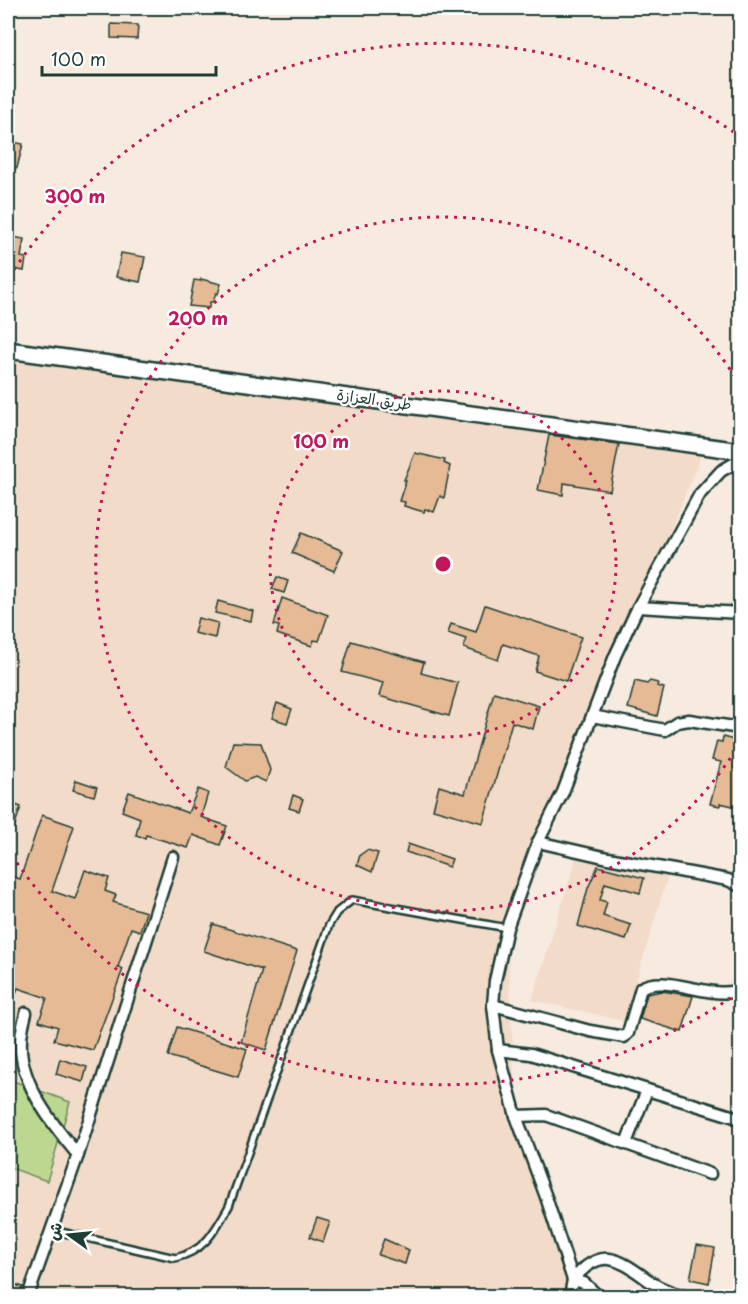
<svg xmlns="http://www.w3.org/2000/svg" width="748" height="1304" font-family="'Playpen Sans','Playpen Sans Arabic',sans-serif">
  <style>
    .built { fill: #f2dcc9 }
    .green { fill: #bcd890; stroke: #6e8a62; stroke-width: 1.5 }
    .building { fill: #e5ba95; stroke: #1f3d34; stroke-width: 1.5 }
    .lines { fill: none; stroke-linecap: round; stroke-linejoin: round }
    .lane-casing { stroke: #1f3d34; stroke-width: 10 }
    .street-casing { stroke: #1f3d34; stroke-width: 15 }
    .secondary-casing { stroke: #1f3d34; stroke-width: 20 }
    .primary-casing { stroke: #1f3d34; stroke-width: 22 }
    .lane { stroke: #fff; stroke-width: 5 }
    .street { stroke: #fff; stroke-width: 10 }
    .secondary { stroke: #fff; stroke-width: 15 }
    .primary { stroke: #ffdd96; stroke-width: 18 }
    .ring { fill: none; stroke: #c2185b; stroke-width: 3; stroke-dasharray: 3 6 }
    .labels { text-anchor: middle; stroke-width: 4.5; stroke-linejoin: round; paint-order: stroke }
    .street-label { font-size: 15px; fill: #1f3d34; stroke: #fff }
    .centre { fill: #c2185b; stroke: #fff; stroke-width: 3 }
    .ring-label { font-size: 18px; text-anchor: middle; font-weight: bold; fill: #c2185b; stroke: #fff; stroke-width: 4.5; stroke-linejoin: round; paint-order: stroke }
  </style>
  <rect width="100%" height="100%" fill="#f7eadf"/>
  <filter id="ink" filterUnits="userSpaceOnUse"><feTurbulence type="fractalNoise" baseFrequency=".0167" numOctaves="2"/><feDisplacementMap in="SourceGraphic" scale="12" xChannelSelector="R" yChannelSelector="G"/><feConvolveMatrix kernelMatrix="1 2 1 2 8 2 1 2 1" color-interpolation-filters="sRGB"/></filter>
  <g filter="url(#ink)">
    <g class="built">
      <polygon points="8,350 705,446 507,928 516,1116 573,1280 569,1296 49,1296 8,1289"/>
      <polygon points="576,859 668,876 624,1021 532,1000"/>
    </g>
    <polygon class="green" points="8,1079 70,1102 47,1181 8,1167"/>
    <g class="building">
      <polygon points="111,24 138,25 137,39 111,38"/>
      <polygon points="8,141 23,144 17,168 8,166"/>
      <polygon points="8,236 24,239 21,257 26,258 24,271 8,268"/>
      <polygon points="121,253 145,257 140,282 116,277"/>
      <polygon points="201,279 221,284 218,294 216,293 213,302 210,302 209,308 189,306 194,280 201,281"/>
      <polygon points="549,435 619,444 610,491 564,483 563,495 538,490"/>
      <polygon points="415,453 445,460 444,463 450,466 444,498 440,496 434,512 425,509 424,512 404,506 405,502 399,501 406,480 404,480"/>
      <polygon points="301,533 343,551 334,571 292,553"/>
      <polygon points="277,577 288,581 284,593 272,589"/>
      <polygon points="282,598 328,615 319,641 314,640 312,646 277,634 279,626 274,625"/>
      <polygon points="218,601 253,611 251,621 215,613"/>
      <polygon points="485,605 581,637 566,681 535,671 539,656 503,644 498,660 464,648 466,639 448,633 451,624 476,632"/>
      <polygon points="198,618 218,623 215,638 194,633"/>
      <polygon points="351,641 424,662 421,673 458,683 449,716 379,696 383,683 342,672"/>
      <polygon points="635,681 647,684 650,681 658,683 657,686 664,688 657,716 628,708"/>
      <polygon points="494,692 539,706 533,729 512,722 483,823 433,809 439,786 465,794"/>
      <polygon points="277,703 292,709 287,723 272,718"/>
      <polygon points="723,737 741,742 741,808 720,803 720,806 710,804 721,762 712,760 717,741 722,742"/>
      <polygon points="233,742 261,743 270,770 266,782 255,777 245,781 226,767"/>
      <polygon points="76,780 97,787 94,796 73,790"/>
      <polygon points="198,789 208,793 201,817 227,826 220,845 193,835 188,848 146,835 145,838 136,835 140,818 122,811 129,792 188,813"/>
      <polygon points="293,795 303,799 299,811 289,808"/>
      <polygon points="8,802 21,807 9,842 8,842"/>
      <polygon points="42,815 74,826 52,891 75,899 85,870 109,878 105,891 116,895 113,902 146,912 140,931 131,928 118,967 123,969 93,1050 54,1040 58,1027 39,1021 47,998 18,988 8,1014 8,875 20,879"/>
      <polygon points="408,844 452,859 449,867 406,852"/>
      <polygon points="367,850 378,853 372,872 357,865 360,855"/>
      <polygon points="598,866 644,878 640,893 605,883 600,900 607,902 603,916 631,925 626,940 578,926 588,888"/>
      <polygon points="213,924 297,951 266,1050 241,1042 262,970 204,951"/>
      <polygon points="662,991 693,996 682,1032 640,1019 647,994"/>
      <polygon points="177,1027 247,1049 238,1077 168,1056"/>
      <polygon points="60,1059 87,1067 83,1082 56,1074"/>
      <polygon points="317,1218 330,1222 323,1242 310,1237"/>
      <polygon points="384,1239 409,1250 405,1264 378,1255"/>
      <polygon points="697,1245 715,1248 709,1283 690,1279"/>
    </g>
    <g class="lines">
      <g class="lane-casing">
        <path id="lane" d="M 52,1230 L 175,1258 C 205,1251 214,1232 229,1206 L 329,925 L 337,912 L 352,900 L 507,928"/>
      </g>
      <g class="street-casing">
        <g id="street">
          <polyline points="638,607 740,613"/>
          <polyline points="592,716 665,730 677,722 689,720 740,728"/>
          <polyline points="538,842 608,858 728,880 740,886"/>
          <path d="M 493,1005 L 590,1031 L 624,1037 L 628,1033 L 641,988 C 665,973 711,1001 740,990"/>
          <path d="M 26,1013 C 24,1022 21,1031 21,1040 C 18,1082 53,1125 78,1155"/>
          <polyline points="498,1050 531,1054 738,1118"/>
          <polyline points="516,1116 546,1115 710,1174"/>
          <polyline points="626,1143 647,1090"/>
          <polyline points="28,1296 78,1155 173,857"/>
          <polyline points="570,1296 573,1280 546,1197 516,1116 498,1050 493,1005 495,981 507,928 538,842 563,792 615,656 638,607 700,494 721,471 740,460"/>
          <path d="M 598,1296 L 584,1283 L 573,1280 C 602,1244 620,1260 651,1282 C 661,1289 673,1293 685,1296"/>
        </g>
      </g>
      <g class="secondary-casing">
        <polyline id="secondary" points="8,350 740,451"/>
      </g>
      <g class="primary-casing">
        <polyline id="primary" points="8,1293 18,1296"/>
      </g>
      <use href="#lane" class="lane"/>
      <use href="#street" class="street"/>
      <use href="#secondary" class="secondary"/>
      <use href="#primary" class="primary"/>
    </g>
  </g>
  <g class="ring">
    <circle cx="443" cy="564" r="173"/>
    <path d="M740 743A347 347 0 1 1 740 385"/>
    <path d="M738 993A520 520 0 0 1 9 851M9 277A520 520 0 0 1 738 135"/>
  </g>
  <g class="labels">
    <g class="street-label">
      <text transform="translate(374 400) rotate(8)" y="5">طريق العزازة</text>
    </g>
  </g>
  <circle cx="443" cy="564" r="9" class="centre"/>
  <g class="ring-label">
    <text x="75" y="203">300 m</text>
    <text x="198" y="325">200 m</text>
    <text x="321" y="448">100 m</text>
  </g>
  <rect width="748" height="1304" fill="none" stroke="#fff" stroke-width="30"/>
  <rect x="15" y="15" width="718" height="1274" fill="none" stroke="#1f3d34" stroke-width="2" filter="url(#ink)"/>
  <g transform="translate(69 1235) rotate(285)" stroke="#ffffff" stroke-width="4.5" paint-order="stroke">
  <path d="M0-4.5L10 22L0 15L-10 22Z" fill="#1f3d34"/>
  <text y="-9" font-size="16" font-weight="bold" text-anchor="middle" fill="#1f3d34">ش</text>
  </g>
  <path d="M42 66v9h174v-9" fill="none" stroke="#1f3d34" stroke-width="3"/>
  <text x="51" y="66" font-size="18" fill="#1f3d34" stroke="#ffffff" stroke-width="4.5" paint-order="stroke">100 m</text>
</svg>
